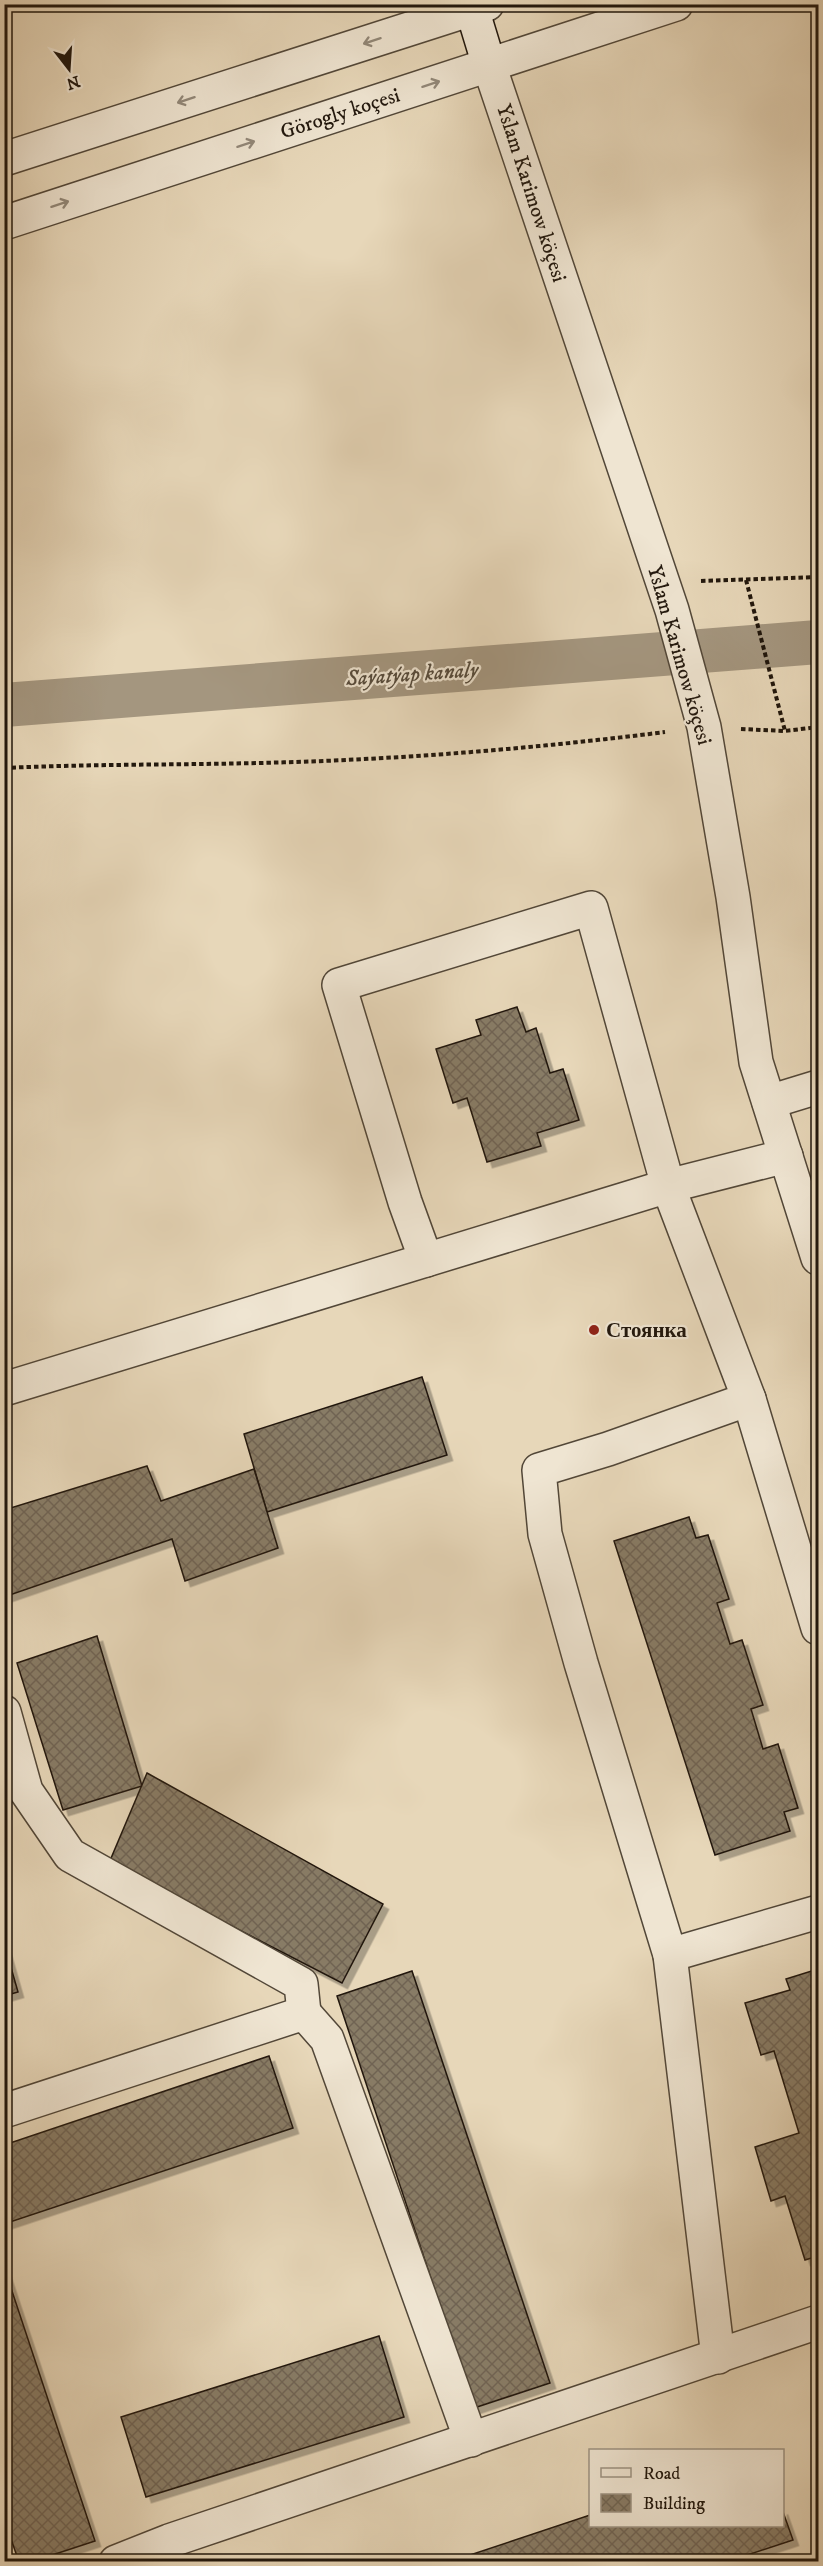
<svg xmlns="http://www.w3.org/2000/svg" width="823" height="2566" font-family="'IM FELL DW Pica',serif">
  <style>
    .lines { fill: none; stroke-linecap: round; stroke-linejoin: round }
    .canal { stroke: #a4967f; stroke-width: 44 }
    .building { fill: url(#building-cross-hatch); stroke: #21170d; stroke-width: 1.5; filter: url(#shadow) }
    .minor-casing { stroke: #524738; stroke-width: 36 }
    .tertiary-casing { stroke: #524738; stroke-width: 36 }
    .secondary-casing { stroke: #21170d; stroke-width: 36 }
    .path { stroke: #21170d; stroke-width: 4; stroke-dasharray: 4.5 3; stroke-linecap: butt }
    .minor { stroke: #efe5d2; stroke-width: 33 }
    .tertiary { stroke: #efe5d2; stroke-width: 33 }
    .secondary { stroke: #efe5d2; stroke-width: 33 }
    .oneway { stroke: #928879 }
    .poi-dot { fill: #8f2418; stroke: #efe5d2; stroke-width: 2 }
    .labels { text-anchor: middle; stroke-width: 4.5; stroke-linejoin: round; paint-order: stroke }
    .street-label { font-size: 21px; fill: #21170d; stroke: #efe5d2 }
    .poi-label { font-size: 21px; font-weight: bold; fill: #21170d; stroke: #efe5d2; text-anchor: start }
    .water-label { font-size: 22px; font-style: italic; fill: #554a3b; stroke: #efe5d2 }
  </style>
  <defs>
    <pattern id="building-cross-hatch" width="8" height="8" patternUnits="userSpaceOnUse" patternTransform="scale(1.5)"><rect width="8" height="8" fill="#887b66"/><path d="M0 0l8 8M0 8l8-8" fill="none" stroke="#6f6452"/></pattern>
    <filter id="shadow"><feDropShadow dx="5.5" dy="5.5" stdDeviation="0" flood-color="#0004"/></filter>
  </defs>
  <rect width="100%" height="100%" fill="#e7d7b9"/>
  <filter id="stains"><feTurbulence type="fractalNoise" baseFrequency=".00333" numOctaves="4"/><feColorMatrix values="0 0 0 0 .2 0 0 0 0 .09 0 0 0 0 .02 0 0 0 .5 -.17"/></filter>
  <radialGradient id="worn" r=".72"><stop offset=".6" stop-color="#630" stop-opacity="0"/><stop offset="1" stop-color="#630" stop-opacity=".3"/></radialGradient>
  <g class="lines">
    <polyline class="canal" points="4,705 818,642"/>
  </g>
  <g class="building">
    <polygon points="517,1007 526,1032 536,1028 550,1073 563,1069 579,1120 537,1133 541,1146 487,1162 467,1098 453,1103 436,1049 481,1035 476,1020"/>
    <polygon points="422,1377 447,1455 267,1512 244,1434"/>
    <polygon points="147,1466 161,1501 254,1469 278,1548 185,1581 172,1539 4,1597 4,1510"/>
    <polygon points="689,1517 696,1538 708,1535 729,1599 717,1603 730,1644 742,1640 763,1705 751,1709 763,1749 778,1744 798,1808 784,1812 790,1831 715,1855 614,1541"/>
    <polygon points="97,1636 142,1786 63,1810 17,1663"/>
    <polygon points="147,1773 383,1904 342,1983 109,1863"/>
    <polygon points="4,1943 18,1992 4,1996"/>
    <polygon points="818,1969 818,2256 805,2260 785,2196 771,2201 755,2147 799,2133 774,2051 761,2055 745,2003 790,1990 786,1979"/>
    <polygon points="412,1971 550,2383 474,2408 337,1996"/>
    <polygon points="269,2056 293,2128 4,2224 4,2145"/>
    <polygon points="4,2267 95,2541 31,2562 19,2562 4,2519"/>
    <polygon points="379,2336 404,2417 146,2497 121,2417"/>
    <polygon points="782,2509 793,2540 726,2562 449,2562 590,2515 590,2526 782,2526"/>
  </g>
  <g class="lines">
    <g class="minor-casing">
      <g id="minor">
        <polyline points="769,1102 818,1087"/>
        <polyline points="426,1260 405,1202 339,985 591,908 668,1186 749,1399 608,1449 539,1470 545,1534 581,1663 670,1955 718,2357"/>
        <polyline points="4,1389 668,1186 786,1156"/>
        <polyline points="749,1399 818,1628"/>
        <polyline points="4,1712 26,1791 70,1855 301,1984 304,2013"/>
        <polyline points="670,1955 818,1912"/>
        <polyline points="4,2111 304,2013 327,2039 471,2440"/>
        <polyline points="116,2562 169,2541 818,2322"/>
      </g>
    </g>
    <g class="tertiary-casing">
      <g id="tertiary">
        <polyline points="489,65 672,610 704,727 733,897 756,1062 818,1258"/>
        <polyline points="4,159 487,4"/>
        <polyline points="4,223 676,4"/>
      </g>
    </g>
    <g class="secondary-casing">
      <polyline id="secondary" points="472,9 489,65"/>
    </g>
    <g class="path">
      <polyline points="746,580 785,731"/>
      <polyline points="701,581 818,577"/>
      <polyline points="741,729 785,731 818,727"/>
      <path d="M 4,768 C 89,764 174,765 258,763 C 394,760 530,749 665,732"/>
    </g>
    <use href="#minor" class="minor"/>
    <use href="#tertiary" class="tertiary"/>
    <use href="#secondary" class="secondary"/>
  </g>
  <defs><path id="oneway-shaft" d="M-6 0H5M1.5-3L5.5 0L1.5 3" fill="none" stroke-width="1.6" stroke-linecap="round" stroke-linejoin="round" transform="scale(1.5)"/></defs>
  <g class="oneway">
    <use href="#oneway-shaft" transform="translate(372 41) rotate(162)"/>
    <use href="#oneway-shaft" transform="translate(431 84) rotate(-18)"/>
    <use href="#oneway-shaft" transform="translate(186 100) rotate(162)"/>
    <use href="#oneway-shaft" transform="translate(246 144) rotate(-18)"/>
    <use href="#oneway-shaft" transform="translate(60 204) rotate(-18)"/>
  </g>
  <circle class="poi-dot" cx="594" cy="1330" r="6"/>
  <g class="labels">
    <g class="street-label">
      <text transform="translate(340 113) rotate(-18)" y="7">Görogly koçesi</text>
      <text transform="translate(532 193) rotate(72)" y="7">Yslam Karimow köçesi</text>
      <text transform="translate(680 655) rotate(74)" y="7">Yslam Karimow köçesi</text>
    </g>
    <g class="poi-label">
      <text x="606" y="1337">Стоянка</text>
    </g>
    <g class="water-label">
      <text transform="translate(412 673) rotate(-4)" y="8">Saýatýap kanaly</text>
    </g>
  </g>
  <rect width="823" height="2566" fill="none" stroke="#e7d7b9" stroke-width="24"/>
  <rect x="6" y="6" width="811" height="2554" fill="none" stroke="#21170d" stroke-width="3"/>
  <rect x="12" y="12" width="799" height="2542" fill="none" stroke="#21170d" stroke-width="1.5"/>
  <rect x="589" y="2449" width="195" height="78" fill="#efe5d2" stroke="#9d9383" stroke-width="1.5"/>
  <rect x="601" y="2468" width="30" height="9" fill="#efe5d2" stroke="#9d9383" stroke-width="1.5"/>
  <text x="643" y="2479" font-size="18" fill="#21170d">Road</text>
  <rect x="601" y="2494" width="30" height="18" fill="url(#building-cross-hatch)" stroke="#9d9383" stroke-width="1.5"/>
  <text x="643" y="2509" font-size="18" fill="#21170d">Building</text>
  <g transform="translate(69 69) rotate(163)" stroke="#efe5d2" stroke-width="4.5" paint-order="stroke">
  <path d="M0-4.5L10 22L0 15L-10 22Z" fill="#21170d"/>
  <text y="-9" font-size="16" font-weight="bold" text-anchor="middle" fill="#21170d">N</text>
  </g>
  <rect width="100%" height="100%" filter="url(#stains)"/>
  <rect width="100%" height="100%" fill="url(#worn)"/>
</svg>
